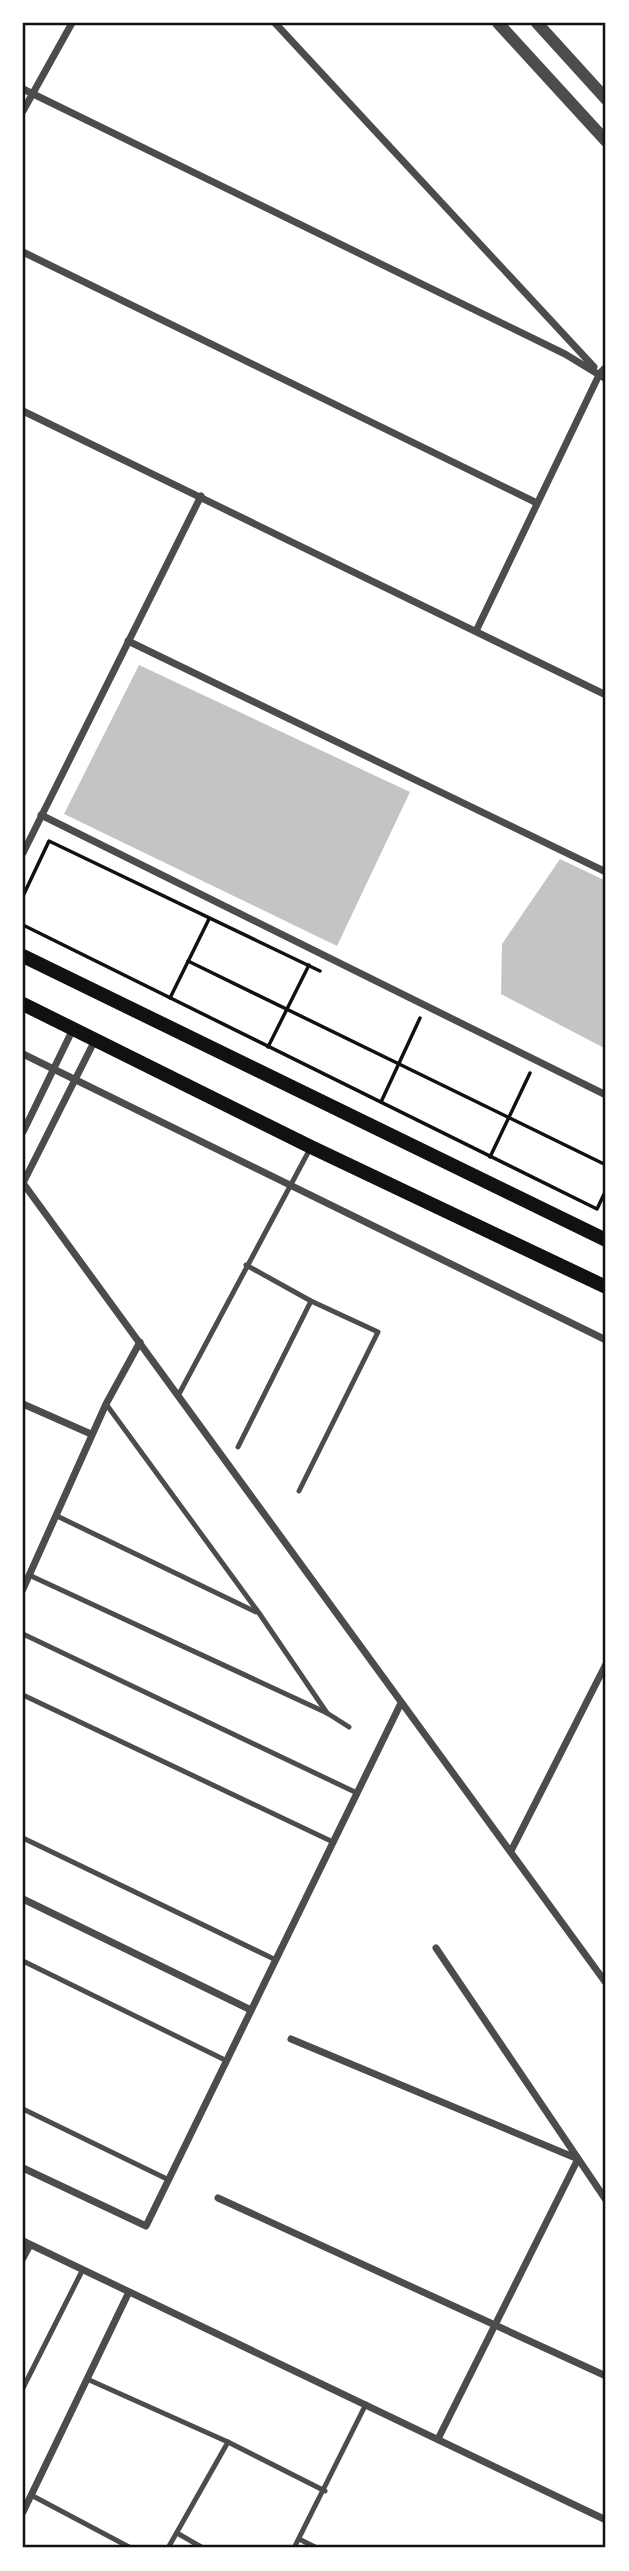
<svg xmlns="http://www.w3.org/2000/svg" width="629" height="2571" font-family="'IBM Plex Serif',serif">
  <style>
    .building { fill: #c4c4c4 }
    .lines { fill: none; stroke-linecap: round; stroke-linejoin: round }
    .path { stroke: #111; stroke-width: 3.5 }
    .service { stroke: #4c4c4c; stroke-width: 5 }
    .minor { stroke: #4c4c4c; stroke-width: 7 }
    .tertiary { stroke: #4c4c4c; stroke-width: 12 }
    .secondary { stroke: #111; stroke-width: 14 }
    .neatline { fill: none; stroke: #111; stroke-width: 2.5 }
  </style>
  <rect width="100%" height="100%" fill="#fff"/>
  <g class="building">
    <polygon points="139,665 410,792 337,946 64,814"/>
    <polygon points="560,859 606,881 606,1049 501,994 502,944"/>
  </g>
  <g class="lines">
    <g class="path">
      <polyline points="23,896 49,841 320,971"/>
      <polyline points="23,925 597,1209 606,1190"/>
      <polyline points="188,961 606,1165"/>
      <polyline points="170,998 209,919"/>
      <polyline points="268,1047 309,965"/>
      <polyline points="381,1102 420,1018"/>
      <polyline points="490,1157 530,1073"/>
    </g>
    <g class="service">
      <polyline points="246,1265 311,1301 378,1332 299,1491"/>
      <polyline points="179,1394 311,1147"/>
      <polyline points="106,1404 259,1613 327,1713"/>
      <polyline points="238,1447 311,1301"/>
      <polyline points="57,1516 256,1612"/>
      <polyline points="29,1575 327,1713 349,1727"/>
      <polyline points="23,1634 357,1793"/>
      <polyline points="23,1695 333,1842"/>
      <polyline points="23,1838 276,1960"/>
      <polyline points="23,1961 227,2061"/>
      <polyline points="23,2109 169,2180"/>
      <polyline points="87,2379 228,2442 325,2491"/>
      <polyline points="23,2388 82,2271"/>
      <polyline points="31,2495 131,2548"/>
      <polyline points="177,2533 203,2548"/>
      <polyline points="299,2539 317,2548"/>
      <polyline points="168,2548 228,2442"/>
      <polyline points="294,2548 366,2404"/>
    </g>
    <g class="minor">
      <polyline points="275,23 594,367"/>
      <polyline points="23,89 565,354 606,379"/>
      <polyline points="23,111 72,23"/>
      <polyline points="23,252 537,503"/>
      <polyline points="23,411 606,695"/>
      <polyline points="477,629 600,373 606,367"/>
      <polyline points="128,641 606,872"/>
      <polyline points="41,815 606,1095"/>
      <polyline points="23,853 201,496"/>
      <polyline points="23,1054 606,1340"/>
      <polyline points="23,1132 73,1029"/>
      <polyline points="23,1183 606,1983"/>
      <polyline points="23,1183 95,1040"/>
      <polyline points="23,1404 91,1434"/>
      <polyline points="23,1589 106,1404 140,1342"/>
      <polyline points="511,1851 606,1664"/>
      <polyline points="23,1899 251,2010"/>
      <polyline points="436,1948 606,2200"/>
      <polyline points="291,2039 578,2159 438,2439"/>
      <polyline points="23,2168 146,2226 401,1703"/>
      <polyline points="218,2198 606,2376"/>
      <polyline points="23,2241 606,2520"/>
      <polyline points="23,2258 30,2245"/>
      <polyline points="23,2512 128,2294"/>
    </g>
    <g class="tertiary">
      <polyline points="498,23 606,141"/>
      <polyline points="537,23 606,99"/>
    </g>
    <g class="secondary">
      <polyline points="23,956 606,1240"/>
      <polyline points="23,1004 311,1147 606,1287"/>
    </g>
  </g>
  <rect width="629" height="2571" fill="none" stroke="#ffffff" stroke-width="49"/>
  <rect x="24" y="24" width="580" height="2522" class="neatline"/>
</svg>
